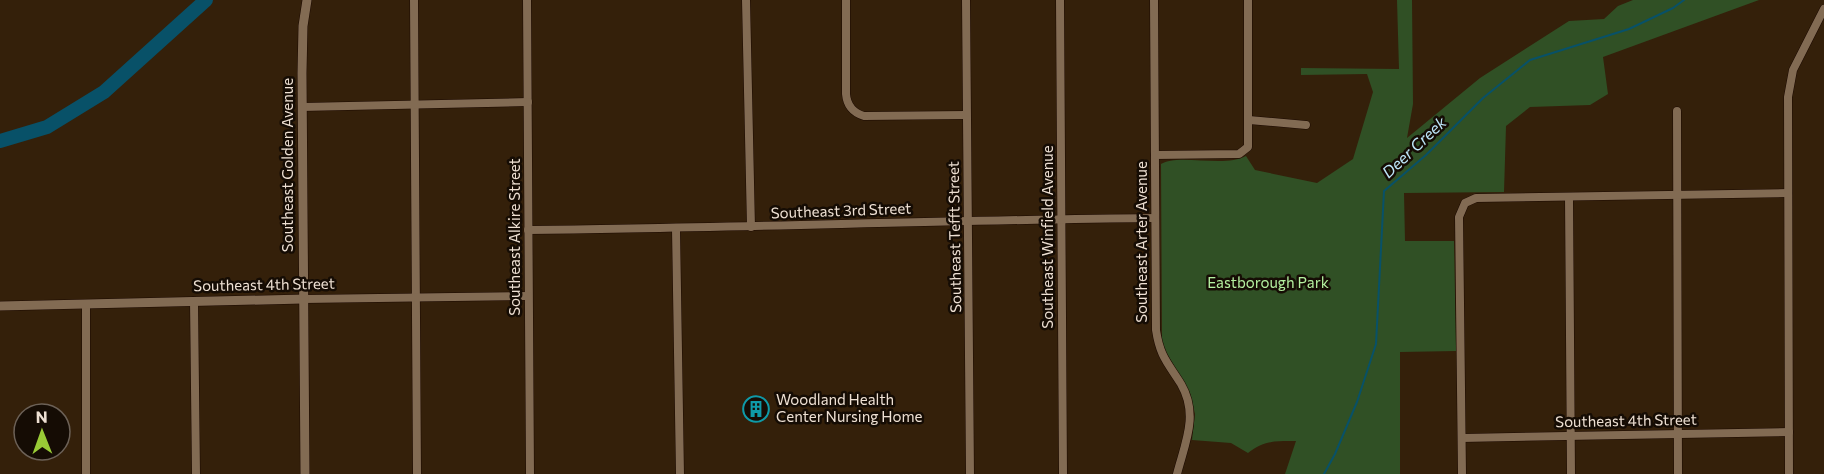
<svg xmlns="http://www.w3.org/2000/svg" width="1824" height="474" font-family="Commissioner,sans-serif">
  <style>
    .green { fill: #305025 }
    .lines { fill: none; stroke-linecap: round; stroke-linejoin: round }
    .stream { stroke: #085168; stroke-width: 2 }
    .river { stroke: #085168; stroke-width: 14 }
    .minor-casing { stroke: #1b0900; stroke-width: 9 }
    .tertiary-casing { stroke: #1b0900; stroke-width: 10 }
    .minor { stroke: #826b53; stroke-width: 8 }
    .tertiary { stroke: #826b53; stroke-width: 9 }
    .labels { text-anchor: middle; stroke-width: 5; stroke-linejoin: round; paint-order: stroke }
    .street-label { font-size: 15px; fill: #eee0d3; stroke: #150c04 }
    .park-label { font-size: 15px; fill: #b4f1a0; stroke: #150c04 }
    .poi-label { font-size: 15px; fill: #eee0d3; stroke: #150c04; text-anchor: start }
    .water-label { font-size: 16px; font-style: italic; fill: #bee7fa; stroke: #150c04 }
  </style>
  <rect width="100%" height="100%" fill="#34200a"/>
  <path class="green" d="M 1397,0 L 1412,0 L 1413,104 L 1407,138 L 1480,78 L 1569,21 L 1604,19 L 1618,6 L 1633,0 L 1759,0 L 1603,57 L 1608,94 L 1590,105 L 1530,107 L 1506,126 L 1504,192 L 1404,193 L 1405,241 L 1454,241 L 1456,351 L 1400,352 L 1400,474 L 1285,474 L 1296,441 C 1277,441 1263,440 1248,453 L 1231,443 L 1192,440 L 1195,414 L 1190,393 L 1162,345 L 1161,164 C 1178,153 1224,168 1246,156 L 1255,170 L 1317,183 L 1353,159 L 1373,92 L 1367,74 L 1301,75 L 1301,68 L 1399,69 Z"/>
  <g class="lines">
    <polyline class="stream" points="1324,474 1335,454 1357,402 1376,344 1384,191 1426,155 1483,98 1530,60 1629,29 1673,8 1684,0"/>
    <polyline class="river" points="0,141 47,127 104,92 206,0"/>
    <g class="minor-casing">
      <g id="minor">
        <polyline points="414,0 417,474"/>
        <polyline points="527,0 530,474"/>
        <polyline points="746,0 751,227"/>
        <path d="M 846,0 L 846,94 C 847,106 854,113 864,116 L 966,115"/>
        <polyline points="966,0 970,474"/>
        <polyline points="1060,0 1063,474"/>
        <path d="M 1154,0 L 1156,330 C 1160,357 1168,363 1181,384 C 1199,415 1185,443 1177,474"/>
        <polyline points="302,107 528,102"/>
        <polyline points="1677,111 1678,474"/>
        <polyline points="1249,120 1306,125"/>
        <polyline points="1155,155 1239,154 1248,147 1248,0"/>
        <polyline points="1569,197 1571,474"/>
        <polyline points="676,229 680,474"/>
        <path d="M 528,230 C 737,228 946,220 1155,218"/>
        <polyline points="304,299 528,296"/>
        <polyline points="194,301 196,474"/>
        <polyline points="86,304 86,474"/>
        <polyline points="1462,438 1789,432"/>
        <polyline points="1462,474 1459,217 1465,203 1476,198 1788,193"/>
        <polyline points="1789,474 1788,97 1793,70 1824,9"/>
      </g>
    </g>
    <g class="tertiary-casing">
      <g id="tertiary">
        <polyline points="0,306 304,299"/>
        <polyline points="305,474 302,73 303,26 307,0"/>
      </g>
    </g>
    <use href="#minor" class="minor"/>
    <use href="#tertiary" class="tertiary"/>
  </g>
  <defs>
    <g id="building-ring" transform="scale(1.35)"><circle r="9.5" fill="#150c04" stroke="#0f9aa8" stroke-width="1.5"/><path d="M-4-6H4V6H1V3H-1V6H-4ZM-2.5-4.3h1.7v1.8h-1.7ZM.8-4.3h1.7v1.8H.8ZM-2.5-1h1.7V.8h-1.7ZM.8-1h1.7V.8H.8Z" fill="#0f9aa8"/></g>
  </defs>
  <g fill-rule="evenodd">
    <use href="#building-ring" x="756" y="409"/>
  </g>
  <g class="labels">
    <g class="street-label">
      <text transform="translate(288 165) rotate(-90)" y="5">Southeast Golden Avenue</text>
      <text transform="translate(841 211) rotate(-2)" y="5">Southeast 3rd Street</text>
      <text transform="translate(515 237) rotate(-90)" y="5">Southeast Alkire Street</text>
      <text transform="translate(955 237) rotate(-91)" y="5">Southeast Tefft Street</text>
      <text transform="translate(1048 237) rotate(-90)" y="5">Southeast Winfield Avenue</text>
      <text transform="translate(1142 242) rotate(-90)" y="5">Southeast Arter Avenue</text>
      <text transform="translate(264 285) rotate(-1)" y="5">Southeast 4th Street</text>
      <text transform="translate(1626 421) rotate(-1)" y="5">Southeast 4th Street</text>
    </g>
    <g class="park-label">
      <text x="1268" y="288">Eastborough Park</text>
    </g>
    <g class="poi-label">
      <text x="776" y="405">Woodland Health<tspan x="776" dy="17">Center Nursing Home</tspan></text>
    </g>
    <g class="water-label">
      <text transform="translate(1414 147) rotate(-43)" y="6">Deer Creek</text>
    </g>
  </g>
  <g transform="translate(42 432) rotate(359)"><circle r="28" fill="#150c04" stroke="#6c6157" stroke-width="1.5"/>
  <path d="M0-4.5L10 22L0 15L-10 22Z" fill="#99cb36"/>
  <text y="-9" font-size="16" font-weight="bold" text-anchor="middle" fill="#eee0d3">N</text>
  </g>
</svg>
